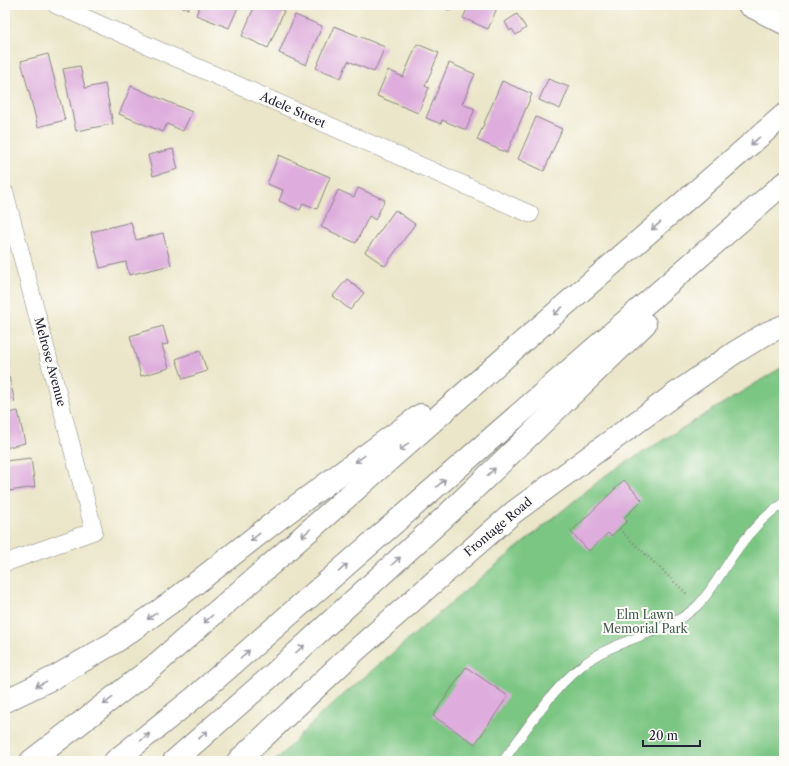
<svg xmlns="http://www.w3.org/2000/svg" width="789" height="766" font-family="'Libre Caslon Text',serif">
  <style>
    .green { fill: #7cc683; stroke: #4f745f }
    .building { fill: #deaddd }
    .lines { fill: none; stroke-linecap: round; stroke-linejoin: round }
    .service-casing { stroke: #868482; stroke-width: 10 }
    .minor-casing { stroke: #868482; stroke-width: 18 }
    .tertiary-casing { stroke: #868482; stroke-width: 24 }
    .motorway-casing { stroke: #868482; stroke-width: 24 }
    .path { stroke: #868482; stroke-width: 2.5; stroke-dasharray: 1 3; stroke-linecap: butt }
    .service { stroke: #fff; stroke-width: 9 }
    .minor { stroke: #fff; stroke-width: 17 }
    .tertiary { stroke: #fff; stroke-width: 22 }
    .motorway { stroke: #fff; stroke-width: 22 }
    .oneway { stroke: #9c9ca7 }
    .labels { text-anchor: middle; stroke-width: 4; stroke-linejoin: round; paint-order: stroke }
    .street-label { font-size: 12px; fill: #22223b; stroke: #fdfcf7 }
    .park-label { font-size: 12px; fill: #425b54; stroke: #fdfcf7 }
  </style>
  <rect width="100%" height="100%" fill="#fdfcf7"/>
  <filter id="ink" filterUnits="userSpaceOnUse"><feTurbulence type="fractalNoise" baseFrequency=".025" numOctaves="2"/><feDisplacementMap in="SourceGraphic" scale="8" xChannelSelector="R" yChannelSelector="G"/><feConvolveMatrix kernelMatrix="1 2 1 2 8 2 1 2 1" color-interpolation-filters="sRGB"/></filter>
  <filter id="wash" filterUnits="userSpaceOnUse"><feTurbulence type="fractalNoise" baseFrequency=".012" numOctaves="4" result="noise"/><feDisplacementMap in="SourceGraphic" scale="16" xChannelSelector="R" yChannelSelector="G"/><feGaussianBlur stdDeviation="0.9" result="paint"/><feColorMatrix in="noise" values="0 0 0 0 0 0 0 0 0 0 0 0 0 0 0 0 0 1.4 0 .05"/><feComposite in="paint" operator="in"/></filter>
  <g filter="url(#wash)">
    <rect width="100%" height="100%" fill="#ebe6c9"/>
    <polygon class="green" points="784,366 784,761 275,761 321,714 491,569 606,475"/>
    <g id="blocks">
      <g class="building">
        <polygon points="178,5 190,5 188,9"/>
        <polygon points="200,5 239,5 229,28 196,15"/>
        <polygon points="255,5 271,5 284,11 268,48 242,36"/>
        <polygon points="436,5 451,5 449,10"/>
        <polygon points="469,5 489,5 497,8 488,29 463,18"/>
        <polygon points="517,14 526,28 516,35 512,29 510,31 505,22"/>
        <polygon points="295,15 322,26 306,65 279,53"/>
        <polygon points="334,26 385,47 374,72 348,61 341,78 316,68"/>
        <polygon points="417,44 439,53 425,86 429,88 418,113 377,96 388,70 403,77"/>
        <polygon points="48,54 65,120 38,127 21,61"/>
        <polygon points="449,63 475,74 462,104 475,109 466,130 442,120 441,124 426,118"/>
        <polygon points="80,66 85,88 105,84 113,124 76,131 63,69"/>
        <polygon points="548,79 569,87 560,109 539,100"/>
        <polygon points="502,81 532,94 507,153 477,140"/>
        <polygon points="131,86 192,112 183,131 167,124 163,132 119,114"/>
        <polygon points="536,117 562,129 544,171 518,159"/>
        <polygon points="173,149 178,169 153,176 148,155"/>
        <polygon points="279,155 330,177 317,209 303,203 300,210 279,201 283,190 267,184"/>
        <polygon points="358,188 385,200 375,220 369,216 356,243 321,227 338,190 354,197"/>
        <polygon points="395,210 415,224 385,266 365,252"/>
        <polygon points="131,222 136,240 163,233 171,265 129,275 126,262 100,268 91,232"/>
        <polygon points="347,279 364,293 350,310 333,296"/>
        <polygon points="163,326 168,344 162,345 169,368 141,376 130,336"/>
        <polygon points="200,350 207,371 183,379 176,359"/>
        <polygon points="9,377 15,402 5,404 5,378"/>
        <polygon points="18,411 25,443 5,448 5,414"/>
        <polygon points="31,458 35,487 9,491 5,461"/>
        <polygon points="624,480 642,500 624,518 627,521 619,529 611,536 608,533 589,551 571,532"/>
        <polygon points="466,667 508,696 475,744 433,716"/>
      </g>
    </g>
  </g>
  <g filter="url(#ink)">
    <use href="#blocks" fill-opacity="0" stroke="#868482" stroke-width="1"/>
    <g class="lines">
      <g class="service-casing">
        <path id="service" d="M 503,761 C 528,727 558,679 594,657 C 625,637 673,631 699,604 C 712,590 721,573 732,557 C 746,536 763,516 784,503"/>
      </g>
      <g class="minor-casing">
        <g id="minor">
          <polyline points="56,5 530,214"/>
          <polyline points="5,193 94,531 5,563"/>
        </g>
      </g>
      <g class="tertiary-casing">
        <g id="tertiary">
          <polyline points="749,5 784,23"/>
          <polyline points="238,761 354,652 514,512 678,392 734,353 767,333 784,326"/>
        </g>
      </g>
      <g class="motorway-casing">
        <g id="motorway">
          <polyline points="5,701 55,677 115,642 173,601 281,517 421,415"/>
          <polyline points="31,761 153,667 277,559 527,338 784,115"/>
          <polyline points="115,761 195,697 784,183"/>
          <polyline points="174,761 270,677 449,513 645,324"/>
        </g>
      </g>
      <polyline class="path" points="619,529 688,595"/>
      <use href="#service" class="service"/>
      <use href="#minor" class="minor"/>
      <use href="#tertiary" class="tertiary"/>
      <use href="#motorway" class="motorway"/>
    </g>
    <defs><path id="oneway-shaft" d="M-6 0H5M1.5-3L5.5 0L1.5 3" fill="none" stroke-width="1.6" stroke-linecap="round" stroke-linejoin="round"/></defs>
    <g class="oneway">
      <use href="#oneway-shaft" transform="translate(755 141) rotate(139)"/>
      <use href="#oneway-shaft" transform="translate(656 226) rotate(139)"/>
      <use href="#oneway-shaft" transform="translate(558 311) rotate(139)"/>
      <use href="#oneway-shaft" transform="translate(404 447) rotate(138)"/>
      <use href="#oneway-shaft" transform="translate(360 459) rotate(144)"/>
      <use href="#oneway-shaft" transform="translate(491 472) rotate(-44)"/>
      <use href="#oneway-shaft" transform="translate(441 483) rotate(-41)"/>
      <use href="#oneway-shaft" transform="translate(306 533) rotate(138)"/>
      <use href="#oneway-shaft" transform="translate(255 537) rotate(142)"/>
      <use href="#oneway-shaft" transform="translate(396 561) rotate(-42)"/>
      <use href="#oneway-shaft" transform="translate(343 568) rotate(-41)"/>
      <use href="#oneway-shaft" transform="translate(152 616) rotate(145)"/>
      <use href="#oneway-shaft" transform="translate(208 619) rotate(139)"/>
      <use href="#oneway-shaft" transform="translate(300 649) rotate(-42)"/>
      <use href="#oneway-shaft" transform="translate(245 654) rotate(-41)"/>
      <use href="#oneway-shaft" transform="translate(41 684) rotate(154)"/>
      <use href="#oneway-shaft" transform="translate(108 701) rotate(142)"/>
      <use href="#oneway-shaft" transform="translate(203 735) rotate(-41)"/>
      <use href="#oneway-shaft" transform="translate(145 737) rotate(-39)"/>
    </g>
  </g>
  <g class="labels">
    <g class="street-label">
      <text transform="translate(293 110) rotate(24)" y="4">Adele Street</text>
      <text transform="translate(50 362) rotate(75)" y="4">Melrose Avenue</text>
      <text transform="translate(498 527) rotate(-40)" y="4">Frontage Road</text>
    </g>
    <g class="park-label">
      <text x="645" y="619">Elm Lawn<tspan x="645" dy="14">Memorial Park</tspan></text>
    </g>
  </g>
  <rect width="789" height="766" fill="none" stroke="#fdfcf7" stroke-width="20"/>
  <path d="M643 740v6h57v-6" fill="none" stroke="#22223b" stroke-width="2"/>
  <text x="649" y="740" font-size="12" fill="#22223b" stroke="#fdfcf7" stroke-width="3" paint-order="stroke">20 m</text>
</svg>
